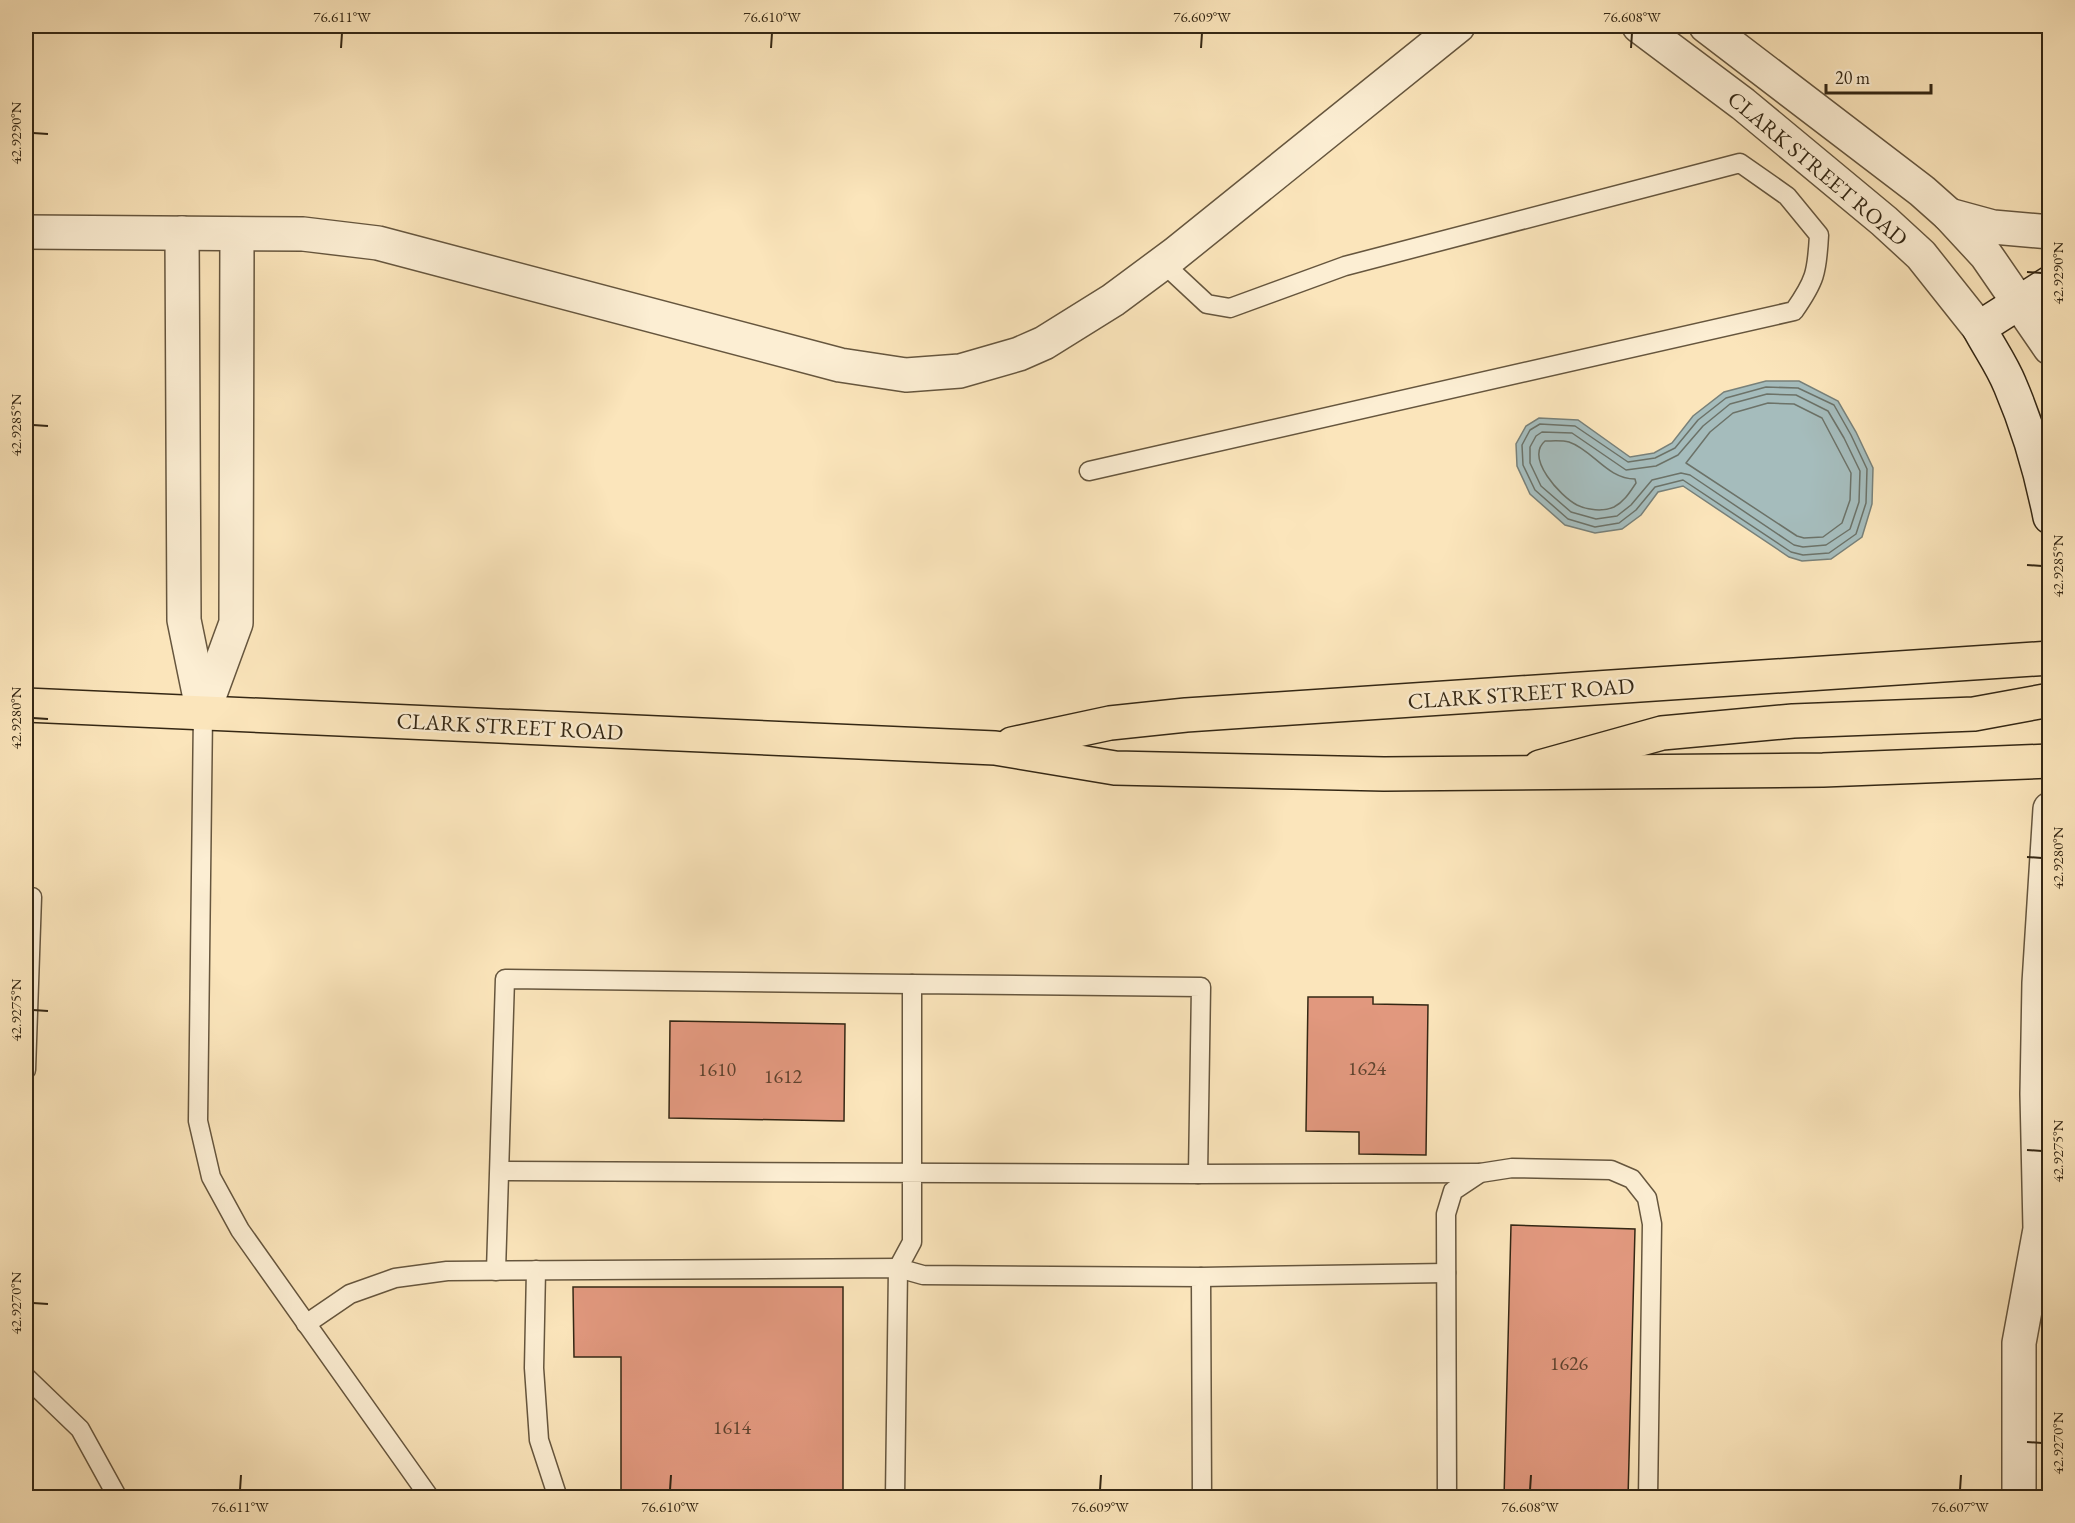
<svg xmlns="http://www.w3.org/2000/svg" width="2075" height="1523" font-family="'EB Garamond',serif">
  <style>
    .water { fill: #a5bcbc; stroke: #788079; stroke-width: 1.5 }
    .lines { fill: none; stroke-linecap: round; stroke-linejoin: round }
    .shore { stroke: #6c7268; stroke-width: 1.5 }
    .building { fill: #e1987e; stroke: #342714; stroke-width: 1.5 }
    .lane-casing { stroke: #66563e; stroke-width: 21 }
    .street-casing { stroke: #66563e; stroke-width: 36 }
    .secondary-casing { stroke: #342714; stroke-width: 36 }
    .primary-casing { stroke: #342714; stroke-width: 36 }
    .highway-casing { stroke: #342714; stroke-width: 36 }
    .lane { stroke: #fceed3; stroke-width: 18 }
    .street { stroke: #fceed3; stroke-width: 33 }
    .secondary { stroke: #fceed3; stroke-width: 33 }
    .primary { stroke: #fbe5bb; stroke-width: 33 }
    .highway { stroke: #fbe5bb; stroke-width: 33 }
    .ticks { fill: none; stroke: #342714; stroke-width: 2 }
    .labels { text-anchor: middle; stroke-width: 4.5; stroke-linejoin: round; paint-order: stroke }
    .number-label { font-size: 20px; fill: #5f432e }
    .street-label { font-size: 22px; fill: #342714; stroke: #fceed3 }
    .neatline { fill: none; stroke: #342714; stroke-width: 2 }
    .ticks-label { font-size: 15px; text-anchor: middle; fill: #342714 }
  </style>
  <rect width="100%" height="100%" fill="#fbe5bb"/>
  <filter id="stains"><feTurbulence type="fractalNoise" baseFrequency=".00333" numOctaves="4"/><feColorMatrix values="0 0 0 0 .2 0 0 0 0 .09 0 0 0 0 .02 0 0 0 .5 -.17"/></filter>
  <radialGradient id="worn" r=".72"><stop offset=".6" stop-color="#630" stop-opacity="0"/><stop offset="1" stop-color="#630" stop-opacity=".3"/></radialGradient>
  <polygon class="water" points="1766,381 1799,381 1838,401 1856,432 1873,468 1872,504 1862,537 1831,559 1802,561 1789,557 1683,486 1658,492 1641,515 1622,529 1595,533 1565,525 1530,494 1517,466 1516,444 1526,426 1539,418 1578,420 1630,457 1654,453 1672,443 1693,416 1724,392"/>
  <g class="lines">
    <g class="shore">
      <polygon points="1766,387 1798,388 1834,405 1851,435 1867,469 1866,503 1856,534 1829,553 1803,555 1791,552 1683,480 1655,487 1636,510 1619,523 1595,527 1568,519 1535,490 1523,465 1522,445 1530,430 1540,424 1575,426 1628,462 1655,458 1675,448 1698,420 1726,398"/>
      <polygon points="1767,394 1796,395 1828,411 1844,438 1860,471 1859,502 1850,529 1826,545 1803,547 1794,545 1690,475 1681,473 1652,480 1631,505 1617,516 1596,519 1571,512 1541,486 1530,463 1530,447 1536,436 1542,432 1572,433 1626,470 1656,466 1678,455 1703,426 1730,404"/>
      <polygon points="1768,403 1794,404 1822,418 1851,473 1850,500 1842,523 1823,537 1804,538 1797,536 1686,463 1710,432 1733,413"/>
      <path d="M 1545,441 C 1552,441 1562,440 1569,442 C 1593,450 1607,479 1635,479 L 1636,483 C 1630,492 1624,502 1614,507 C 1603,512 1587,510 1577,505 C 1560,496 1525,458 1545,441 Z"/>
    </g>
  </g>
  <g class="building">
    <polygon points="1308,997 1373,997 1373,1004 1428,1005 1426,1155 1359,1154 1359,1132 1306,1131"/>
    <polygon points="670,1021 845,1024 844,1121 669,1118"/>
    <polygon points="1511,1225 1635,1229 1628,1498 1504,1498"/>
    <polygon points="573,1287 843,1287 843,1498 621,1498 621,1357 574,1357"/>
  </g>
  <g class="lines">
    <g class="lane-casing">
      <g id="lane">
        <path d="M 1089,471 L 1794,311 C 1815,281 1817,273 1819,235 L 1787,196 L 1740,163 L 1345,266 L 1230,308 L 1207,304 L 1163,263"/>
        <polyline points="203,713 198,1121 211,1177 240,1230 430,1498"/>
        <polyline points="26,1070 32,897"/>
        <polyline points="500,1171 1198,1174 1201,987 912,984 912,1242 898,1268 895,1498"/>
        <polyline points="1198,1174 1480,1173"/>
        <polyline points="536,1270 534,1368 539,1440 558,1498"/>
        <polyline points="496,1271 505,979 912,984"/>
        <polyline points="1201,1277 1446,1273"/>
        <polyline points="306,1324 350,1294 395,1278 447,1271 898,1268 923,1275 1201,1277 1202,1498"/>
        <polyline points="26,1377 80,1429 118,1498"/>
        <polyline points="1447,1498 1446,1214 1453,1191 1480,1173 1512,1168 1611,1170 1632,1179 1647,1198 1652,1224 1648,1498"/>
      </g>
    </g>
    <g class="street-casing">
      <g id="street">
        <polyline points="1639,26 1743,104 1884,221 1921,255 1979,328"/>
        <polyline points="1706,26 1922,191 1949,215 1986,255 2050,348"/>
        <polyline points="1949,215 1993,227 2050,232"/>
        <polyline points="26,232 303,234 378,243 840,365 906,375 960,371 1019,354 1044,343 1113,300 1175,254 1458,26"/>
        <polyline points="182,233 184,620 203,713"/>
        <polyline points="203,713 236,623 237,234"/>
        <polyline points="2019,1498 2019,1343 2040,1229 2037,1094 2039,983 2050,809"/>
      </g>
    </g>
    <g class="secondary-casing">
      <path id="secondary" d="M 2050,283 L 1979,328 C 1989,347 2002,365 2010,385 C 2028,427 2041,472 2050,517"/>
    </g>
    <g class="primary-casing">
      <polyline id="primary" points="1540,767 1662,733 1793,721 1974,714 2050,700"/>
    </g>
    <g class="highway-casing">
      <g id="highway">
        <polyline points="26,705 995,748 1115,768 1384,774 1823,770 2050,761"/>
        <polyline points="1012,744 1110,723 1186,715 2050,658"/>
      </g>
    </g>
    <use href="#lane" class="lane"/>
    <use href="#street" class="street"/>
    <use href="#secondary" class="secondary"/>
    <use href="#primary" class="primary"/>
    <use href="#highway" class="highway"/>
  </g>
  <path class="ticks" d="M 341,48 L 342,33M 771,48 L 772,33M 1201,48 L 1202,33M 1631,48 L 1632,33M 33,133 L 48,134M 2027,272 L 2042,273M 33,425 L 48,426M 2027,565 L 2042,566M 33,718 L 48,719M 2027,857 L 2042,858M 33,1010 L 48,1011M 2027,1150 L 2042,1151M 33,1303 L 48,1304M 2027,1442 L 2042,1443M 240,1490 L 241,1475M 670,1490 L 671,1475M 1100,1490 L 1101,1475M 1530,1490 L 1531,1475M 1960,1490 L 1961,1475"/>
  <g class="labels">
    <g class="number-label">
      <text x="1367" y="1075">1624</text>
      <text x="717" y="1076">1610</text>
      <text x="783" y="1083">1612</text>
      <text x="1569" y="1370">1626</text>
      <text x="732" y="1434">1614</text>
    </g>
    <g class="street-label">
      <text transform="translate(1818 168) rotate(40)" y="8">CLARK STREET ROAD</text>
      <text transform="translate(1521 693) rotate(-4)" y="8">CLARK STREET ROAD</text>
      <text transform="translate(510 726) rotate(3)" y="8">CLARK STREET ROAD</text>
    </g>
  </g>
  <rect width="2075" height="1523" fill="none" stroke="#fbe5bb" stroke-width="66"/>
  <path d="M1826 84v9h105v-9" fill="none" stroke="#342714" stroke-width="3"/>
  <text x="1835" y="84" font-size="18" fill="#342714" stroke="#fceed3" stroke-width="4.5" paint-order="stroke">20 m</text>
  <rect x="33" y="33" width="2009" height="1457" class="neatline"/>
  <g class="ticks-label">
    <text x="342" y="22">76.611°W</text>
    <text x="772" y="22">76.610°W</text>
    <text x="1202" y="22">76.609°W</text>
    <text x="1632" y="22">76.608°W</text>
    <text transform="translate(16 133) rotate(-90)" y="5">42.9290°N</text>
    <text transform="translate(2058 273) rotate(-90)" y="5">42.9290°N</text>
    <text transform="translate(16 425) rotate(-90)" y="5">42.9285°N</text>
    <text transform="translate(2058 566) rotate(-90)" y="5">42.9285°N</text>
    <text transform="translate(16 718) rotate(-90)" y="5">42.9280°N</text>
    <text transform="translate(2058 858) rotate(-90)" y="5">42.9280°N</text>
    <text transform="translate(16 1010) rotate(-90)" y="5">42.9275°N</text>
    <text transform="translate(2058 1151) rotate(-90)" y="5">42.9275°N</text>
    <text transform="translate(16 1303) rotate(-90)" y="5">42.9270°N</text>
    <text transform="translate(2058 1443) rotate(-90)" y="5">42.9270°N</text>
    <text x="240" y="1512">76.611°W</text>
    <text x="670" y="1512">76.610°W</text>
    <text x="1100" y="1512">76.609°W</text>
    <text x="1530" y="1512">76.608°W</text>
    <text x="1960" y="1512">76.607°W</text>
  </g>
  <rect width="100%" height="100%" filter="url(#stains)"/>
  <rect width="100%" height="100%" fill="url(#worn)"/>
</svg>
